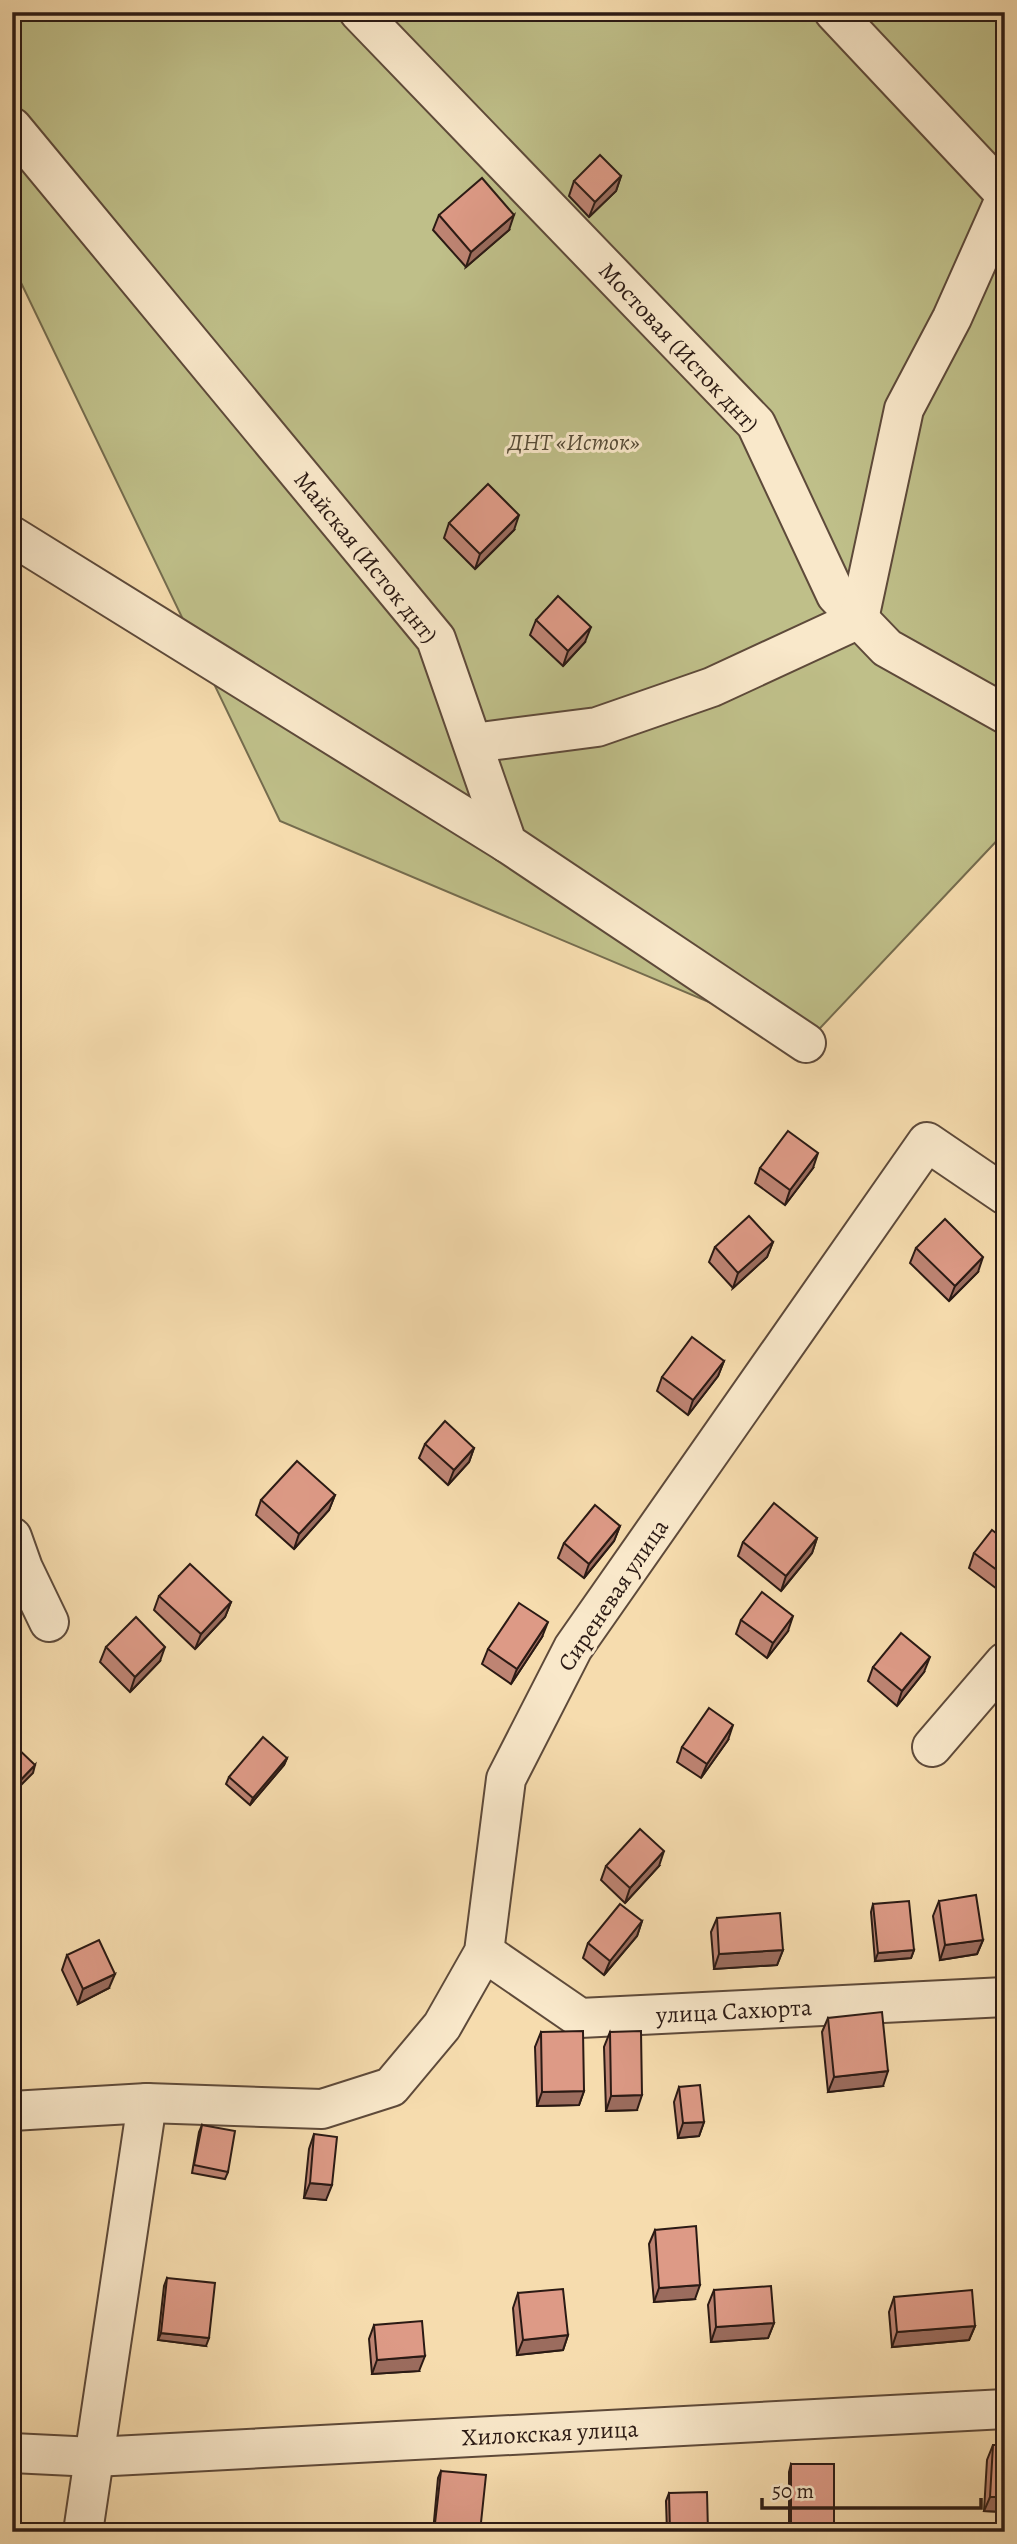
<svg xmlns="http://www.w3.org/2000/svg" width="1017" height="2544" font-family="Alegreya,serif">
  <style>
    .green { fill: #bfbf89; stroke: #756c4e; stroke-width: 2 }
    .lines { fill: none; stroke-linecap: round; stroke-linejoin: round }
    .minor-casing { stroke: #5e4a3a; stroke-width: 42 }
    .minor { stroke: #f9e8ca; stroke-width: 38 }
    .wall { fill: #be8473; stroke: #2b1a14; stroke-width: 2 }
    .shaded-wall { fill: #9b6c5e; stroke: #2b1a14; stroke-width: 2 }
    .building { fill: #dd9a86; stroke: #2b1a14; stroke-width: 2 }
    .labels { text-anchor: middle; stroke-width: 6; stroke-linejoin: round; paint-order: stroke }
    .street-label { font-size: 24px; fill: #2b1a14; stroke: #f9e8ca }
    .park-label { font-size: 24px; font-style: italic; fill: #574c37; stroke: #f9e8ca }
  </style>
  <rect width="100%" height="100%" fill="#f6dcae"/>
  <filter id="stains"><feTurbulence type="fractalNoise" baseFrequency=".00286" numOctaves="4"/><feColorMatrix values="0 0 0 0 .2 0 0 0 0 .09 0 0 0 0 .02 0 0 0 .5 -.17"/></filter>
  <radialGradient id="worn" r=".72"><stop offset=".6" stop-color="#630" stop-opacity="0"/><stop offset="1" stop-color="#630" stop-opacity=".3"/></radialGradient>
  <polygon class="green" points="12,12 1005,12 1005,832 806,1043 280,821 12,264"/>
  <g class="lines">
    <g class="minor-casing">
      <g id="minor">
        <polyline points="359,12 756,424 836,595 887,648 1005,714"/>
        <polyline points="834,12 1005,194"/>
        <polyline points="12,127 436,639 507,843 806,1043"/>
        <polyline points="12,536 507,843"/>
        <polyline points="473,743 597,727 712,687 859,619 904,409 952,318 1005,199"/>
        <polyline points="12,1537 23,1568 49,1622"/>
        <polyline points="932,1747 1005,1662"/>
        <polyline points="484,1952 580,2018 1005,1997"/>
        <polyline points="12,2111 147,2103 322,2109 391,2087 442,2026 484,1952 506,1779 573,1648 927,1142 1005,1195"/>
        <polyline points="12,2453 94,2457 1005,2409"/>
        <polyline points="83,2532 147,2103"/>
      </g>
    </g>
    <use href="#minor" class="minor"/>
  </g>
  <g class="wall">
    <polygon points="621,176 616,191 589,217 569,196 574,181"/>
    <polygon points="439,215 509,230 466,267 433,230"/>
    <polygon points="449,523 514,530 475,569 444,538"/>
    <polygon points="536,620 585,642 563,666 530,635"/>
    <polygon points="760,1168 813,1168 785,1205 755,1183"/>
    <polygon points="773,1242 767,1257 733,1288 709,1262 715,1247"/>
    <polygon points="916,1248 978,1272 949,1301 910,1263"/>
    <polygon points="724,1361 718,1376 688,1415 657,1391 662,1377"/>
    <polygon points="425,1444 474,1448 469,1462 448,1485 419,1458"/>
    <polygon points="335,1495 329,1510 294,1549 256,1515 261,1500"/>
    <polygon points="620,1526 614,1541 584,1578 558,1558 564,1543"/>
    <polygon points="817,1538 812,1553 781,1591 738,1556 743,1542"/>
    <polygon points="1005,1540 1005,1595 969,1568 974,1553"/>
    <polygon points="159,1596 231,1602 225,1617 195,1649 154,1610"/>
    <polygon points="741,1620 788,1631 767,1658 736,1634"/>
    <polygon points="542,1637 511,1684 482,1664 488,1649"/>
    <polygon points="106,1647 160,1661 130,1692 100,1662"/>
    <polygon points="873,1667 924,1672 897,1706 868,1681"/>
    <polygon points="728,1740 701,1778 677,1762 682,1747"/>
    <polygon points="287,1758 284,1765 250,1805 226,1784 229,1777"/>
    <polygon points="606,1866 659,1866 625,1903 601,1880"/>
    <polygon points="939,1901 983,1940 977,1954 940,1960 933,1916"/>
    <polygon points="873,1904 914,1950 911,1958 875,1961 871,1912"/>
    <polygon points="717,1918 783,1950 777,1965 714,1969 711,1932"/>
    <polygon points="642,1921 637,1936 604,1975 583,1958 588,1943"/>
    <polygon points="67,1955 109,1988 78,2004 62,1970"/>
    <polygon points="828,2018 883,2086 828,2092 822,2032"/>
    <polygon points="541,2032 584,2091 579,2105 537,2106 535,2047"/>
    <polygon points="610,2032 637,2110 606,2111 604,2047"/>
    <polygon points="679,2087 704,2122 699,2136 678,2138 674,2102"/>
    <polygon points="202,2125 228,2172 225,2179 192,2173 199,2132"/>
    <polygon points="314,2134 326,2200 304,2198 309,2149"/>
    <polygon points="655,2230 695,2299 654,2302 649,2244"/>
    <polygon points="167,2278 206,2346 158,2340 164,2286"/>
    <polygon points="714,2290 774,2323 768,2338 711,2342 708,2305"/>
    <polygon points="518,2293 568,2335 563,2350 517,2355 513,2308"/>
    <polygon points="894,2297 975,2326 969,2340 892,2347 889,2312"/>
    <polygon points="374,2325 419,2371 372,2374 369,2339"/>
    <polygon points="993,2445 1005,2445 1005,2512 984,2511 987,2460"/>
    <polygon points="791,2464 834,2524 831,2531 789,2532 789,2472"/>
    <polygon points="441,2471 480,2532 433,2532 438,2478"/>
    <polygon points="669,2493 708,2532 667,2532 666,2501"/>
  </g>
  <g class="shaded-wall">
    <polygon points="621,176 616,191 589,217 595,202"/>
    <polygon points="514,215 509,230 466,267 471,252"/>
    <polygon points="519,515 514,530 475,569 480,554"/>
    <polygon points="591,627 585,642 563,666 568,651"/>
    <polygon points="818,1153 813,1168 785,1205 790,1190"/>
    <polygon points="773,1242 767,1257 733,1288 738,1273"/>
    <polygon points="983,1257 978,1272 949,1301 955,1286"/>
    <polygon points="724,1361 718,1376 688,1415 693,1400"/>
    <polygon points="474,1448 469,1462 448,1485 454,1470"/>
    <polygon points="335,1495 329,1510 294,1549 299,1534"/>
    <polygon points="620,1526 614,1541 584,1578 589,1564"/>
    <polygon points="817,1538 812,1553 781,1591 786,1576"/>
    <polygon points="231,1602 225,1617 195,1649 201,1634"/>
    <polygon points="793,1616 788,1631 767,1658 773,1643"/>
    <polygon points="548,1622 542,1637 511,1684 517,1669"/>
    <polygon points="165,1647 160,1661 130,1692 135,1677"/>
    <polygon points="930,1657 924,1672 897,1706 902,1691"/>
    <polygon points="733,1725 728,1740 701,1778 707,1764"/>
    <polygon points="287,1758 284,1765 250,1805 253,1798"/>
    <polygon points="35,1765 33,1773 12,1794 12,1789"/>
    <polygon points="664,1851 659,1866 625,1903 630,1888"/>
    <polygon points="642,1921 637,1936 604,1975 610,1961"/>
    <polygon points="983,1940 977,1954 940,1960 945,1945"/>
    <polygon points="783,1950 777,1965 714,1969 719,1954"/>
    <polygon points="914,1950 911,1958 875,1961 878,1953"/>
    <polygon points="115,1974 109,1988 78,2004 83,1989"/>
    <polygon points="888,2071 883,2086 828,2092 834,2077"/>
    <polygon points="584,2091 579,2105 537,2106 542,2092"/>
    <polygon points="642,2095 637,2110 606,2111 611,2096"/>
    <polygon points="704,2122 699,2136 678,2138 683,2123"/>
    <polygon points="310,2183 332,2185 326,2200 304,2198"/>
    <polygon points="700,2285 695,2299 654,2302 659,2288"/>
    <polygon points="774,2323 768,2338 711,2342 716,2327"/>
    <polygon points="975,2326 969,2340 892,2347 897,2332"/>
    <polygon points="161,2333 209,2338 206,2346 158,2340"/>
    <polygon points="568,2335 563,2350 517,2355 523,2340"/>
    <polygon points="425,2356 419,2371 372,2374 377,2360"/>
    <polygon points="990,2497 1005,2497 1005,2512 984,2511"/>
    <polygon points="791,2524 834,2524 831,2531 789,2532"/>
  </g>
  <g class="building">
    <polygon points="600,155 621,176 595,202 574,181"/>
    <polygon points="482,178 514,215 471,252 439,215"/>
    <polygon points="488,484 519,515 480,554 449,523"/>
    <polygon points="558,596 591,627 568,651 536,620"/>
    <polygon points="788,1131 818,1153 790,1190 760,1168"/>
    <polygon points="749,1216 773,1242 738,1273 715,1247"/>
    <polygon points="945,1219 983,1257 955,1286 916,1248"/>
    <polygon points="692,1337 724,1361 693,1400 662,1377"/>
    <polygon points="445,1421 474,1448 454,1470 425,1444"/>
    <polygon points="297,1461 335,1495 299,1534 261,1500"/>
    <polygon points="774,1503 817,1538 786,1576 743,1542"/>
    <polygon points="595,1505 620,1526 589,1564 564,1543"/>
    <polygon points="992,1530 1005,1540 1005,1576 974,1553"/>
    <polygon points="190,1564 231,1602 201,1634 159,1596"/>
    <polygon points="762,1592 793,1616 773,1643 741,1620"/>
    <polygon points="519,1603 548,1622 517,1669 488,1649"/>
    <polygon points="136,1617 165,1647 135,1677 106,1647"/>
    <polygon points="901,1633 930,1657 902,1691 873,1667"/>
    <polygon points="709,1708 733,1725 707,1764 682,1747"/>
    <polygon points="263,1737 287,1758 253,1798 229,1777"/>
    <polygon points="12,1743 35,1765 12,1789"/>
    <polygon points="640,1829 664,1851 630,1888 606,1866"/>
    <polygon points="976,1895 983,1940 945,1945 939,1901"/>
    <polygon points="909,1901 914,1950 878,1953 873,1904"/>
    <polygon points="620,1904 642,1921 610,1961 588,1943"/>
    <polygon points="780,1913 783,1950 719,1954 717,1918"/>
    <polygon points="99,1940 115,1974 83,1989 67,1955"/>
    <polygon points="882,2012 888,2071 834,2077 828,2018"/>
    <polygon points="583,2031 584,2091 542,2092 541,2032"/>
    <polygon points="641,2031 642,2095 611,2096 610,2032"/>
    <polygon points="700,2085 704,2122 683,2123 679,2087"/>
    <polygon points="202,2125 235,2131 228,2172 194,2165"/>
    <polygon points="314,2134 337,2137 332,2185 310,2183"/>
    <polygon points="696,2226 700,2285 659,2288 655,2230"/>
    <polygon points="167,2278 215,2283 209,2338 161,2333"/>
    <polygon points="771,2286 774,2323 716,2327 714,2290"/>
    <polygon points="563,2289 568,2335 523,2340 518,2293"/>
    <polygon points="972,2290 975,2326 897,2332 894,2297"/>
    <polygon points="422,2321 425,2356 377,2360 374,2325"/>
    <polygon points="993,2445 1005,2445 1005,2497 990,2497"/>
    <rect x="791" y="2464" width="43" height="60"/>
    <polygon points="441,2471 486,2475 480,2532 434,2532"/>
    <polygon points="707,2492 708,2532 670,2532 669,2493"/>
  </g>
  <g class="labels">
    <g class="street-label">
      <text transform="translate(679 347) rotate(47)" y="8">Мостовая (Исток днт)</text>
      <text transform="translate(366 557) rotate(51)" y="8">Майская (Исток днт)</text>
      <text transform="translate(613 1595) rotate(-56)" y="8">Сиреневая улица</text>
      <text transform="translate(734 2011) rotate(-3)" y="8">улица Сахюрта</text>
      <text transform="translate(550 2433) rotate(-3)" y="8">Хилокская улица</text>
    </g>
    <g class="park-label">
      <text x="574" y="450">ДНТ «Исток»</text>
    </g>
  </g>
  <rect width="1017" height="2544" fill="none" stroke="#f6dcae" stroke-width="42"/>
  <rect x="14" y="14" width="989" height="2516" fill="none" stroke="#2b1a14" stroke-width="3.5"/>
  <rect x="21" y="21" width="975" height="2502" fill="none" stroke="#2b1a14" stroke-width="2"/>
  <path d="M762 2498v10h219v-10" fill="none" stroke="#2b1a14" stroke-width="3.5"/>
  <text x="772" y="2498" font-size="21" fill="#2b1a14" stroke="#f9e8ca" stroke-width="5" paint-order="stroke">50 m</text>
  <rect width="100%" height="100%" filter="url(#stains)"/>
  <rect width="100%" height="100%" fill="url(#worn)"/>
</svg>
